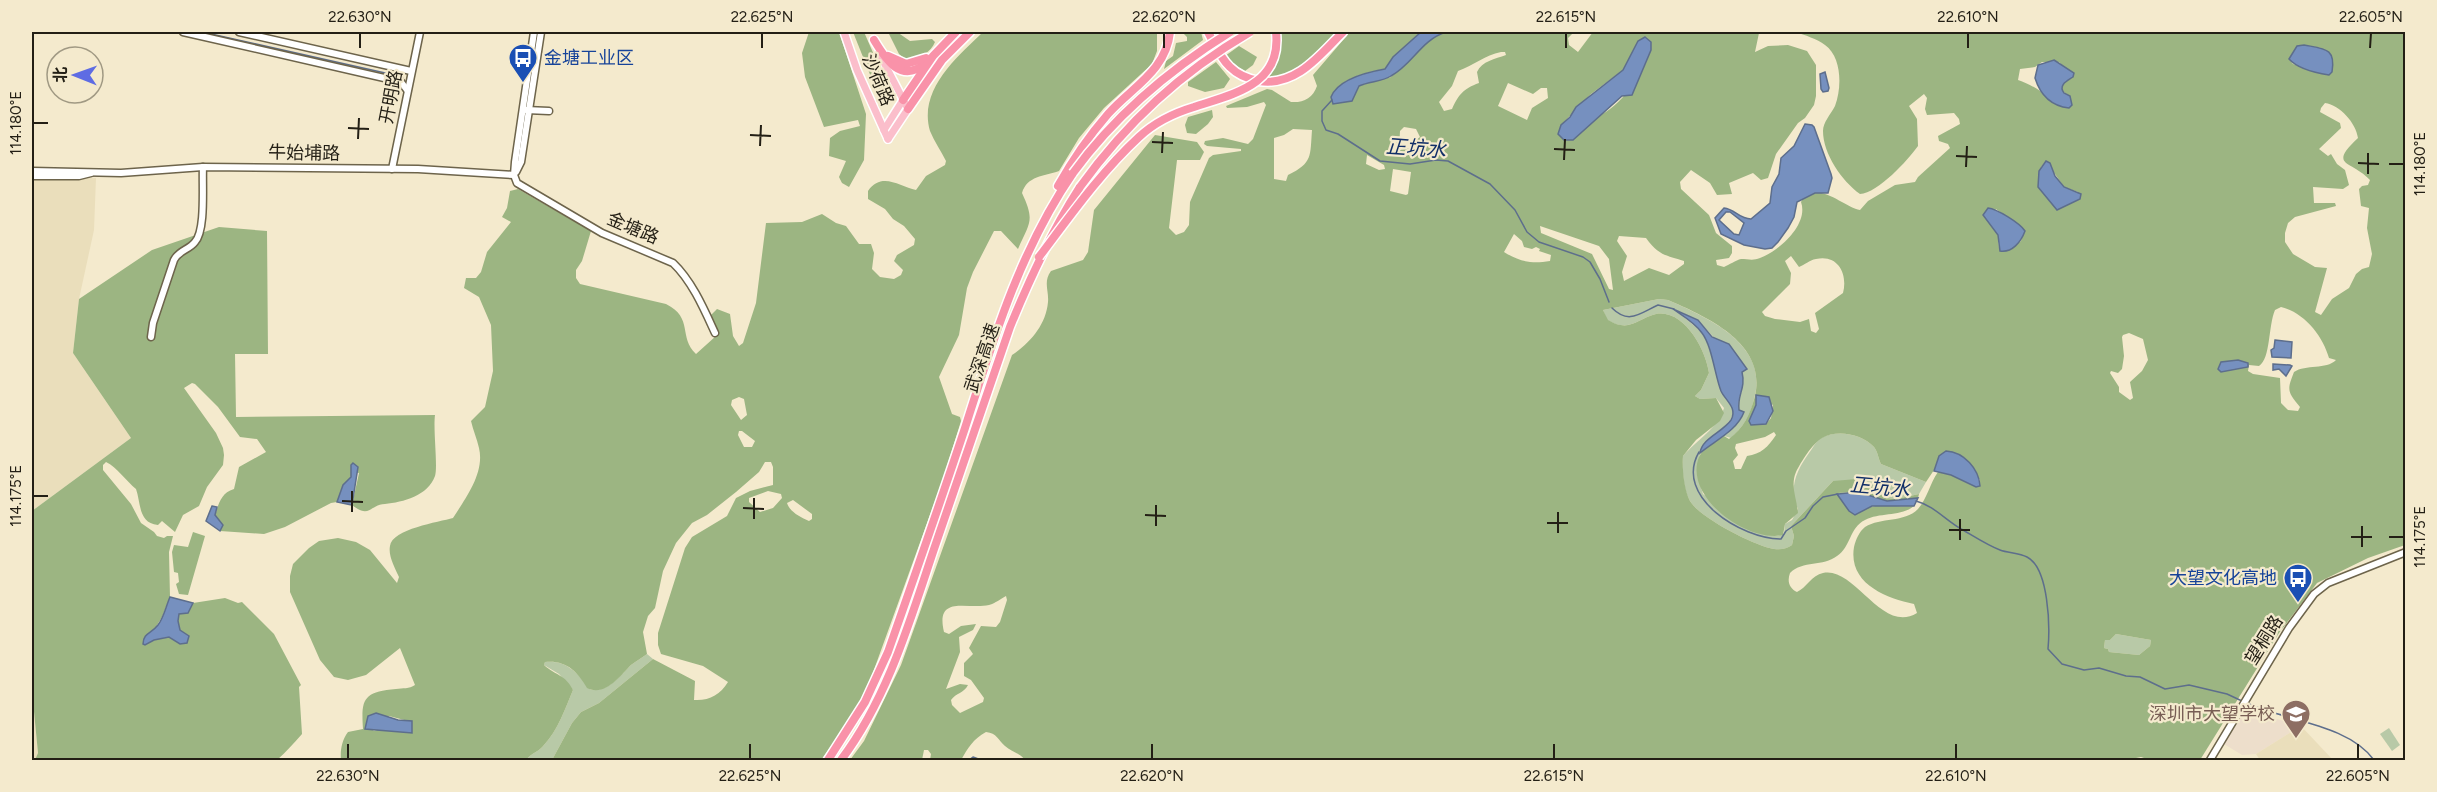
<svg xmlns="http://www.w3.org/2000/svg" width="2437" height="792" font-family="Figtree,'Noto Sans SC',sans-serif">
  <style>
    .commercial { fill: #eddecb }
    .built { fill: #eadebb }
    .green { fill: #b8c9a7; fill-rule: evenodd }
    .forest { fill: #9cb582; fill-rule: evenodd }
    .water { fill: #7690bf; stroke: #5d6e8c; stroke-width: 1.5; fill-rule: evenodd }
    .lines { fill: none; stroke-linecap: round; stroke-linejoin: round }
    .stream { stroke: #5d6e8c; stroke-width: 1.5 }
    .secondary-casing { stroke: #6d644b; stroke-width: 9 }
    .primary-casing { stroke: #fff; stroke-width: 10 }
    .highway-casing { stroke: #fff; stroke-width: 11 }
    .secondary { stroke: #fff; stroke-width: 6 }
    .primary { stroke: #fbbecb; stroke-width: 7 }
    .highway { stroke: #f992a9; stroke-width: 8 }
    .highway-bridge-casing { stroke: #fff; stroke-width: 11; stroke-linecap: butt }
    .highway-bridge { stroke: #f992a9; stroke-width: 8 }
    .ticks { fill: none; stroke: #231f15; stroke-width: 2 }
    .labels { text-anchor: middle; stroke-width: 4.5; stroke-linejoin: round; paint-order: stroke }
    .transit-label { font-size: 18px; fill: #164399; stroke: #f4eacd; text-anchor: start }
    .street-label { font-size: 18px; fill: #231f15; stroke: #f4eacd }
    .education-label { font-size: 18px; fill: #785e54; stroke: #f4eacd; text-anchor: end }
    .water-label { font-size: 20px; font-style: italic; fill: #122f68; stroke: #f4eacd }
    .neatline { fill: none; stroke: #231f15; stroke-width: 2 }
    .ticks-label { font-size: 15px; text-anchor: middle; fill: #231f15 }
  </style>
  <rect width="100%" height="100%" fill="#f4eacd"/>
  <polygon class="commercial" points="2246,710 2301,726 2256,754 2242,755 2224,744"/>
  <g class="built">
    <polygon points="96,178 94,230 79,299 73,353 131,438 32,511 32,179"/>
    <polygon points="32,691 38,753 35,760 32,760"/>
    <polygon points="2301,726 2333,760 2260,760 2256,754"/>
  </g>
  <g class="green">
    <path d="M 1659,299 L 1668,300 C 1706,317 1767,343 1755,395 C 1751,414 1745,425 1731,438 L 1724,436 L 1700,454 L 1697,474 L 1703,494 L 1749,529 L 1777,536 L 1784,534 L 1785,524 L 1792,520 L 1798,509 C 1788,488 1797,470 1809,453 C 1813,448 1816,441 1821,438 C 1837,429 1862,434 1874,447 C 1878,452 1878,458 1881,464 L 1926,482 L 1919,494 L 1896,499 L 1885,498 L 1878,491 L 1833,481 L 1791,526 L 1794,536 L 1792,545 C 1786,549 1781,550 1774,549 C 1755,546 1700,518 1690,501 C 1683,490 1682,468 1683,456 C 1697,440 1718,428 1724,408 L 1716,398 L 1700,399 L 1695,396 L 1701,390 L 1709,373 C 1706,350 1684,309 1656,314 C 1636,319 1630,333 1607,320 L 1603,310 ZM 1674,309 L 1698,320 L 1717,341 L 1727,343 L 1747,368 L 1742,372 C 1746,388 1738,394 1738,410 L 1741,412 L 1732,429 L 1708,446 L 1730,420 L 1733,414 L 1732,406 L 1719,383 L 1717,371 L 1704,334 Z"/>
    <polygon points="2116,634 2151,640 2150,646 2139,655 2109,652 2108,649 2104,648 2105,640 2110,640"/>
    <path d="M 647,654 L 653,659 L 599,703 L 581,712 L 572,723 L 552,760 L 526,760 C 531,753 539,752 544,745 C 558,730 565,709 573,690 L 559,674 L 544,665 L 545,662 C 568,660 578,674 591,690 C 609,691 620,676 631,665 C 636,661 642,658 647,654 Z"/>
    <polygon points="2389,728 2400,745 2392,751 2380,734"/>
  </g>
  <g class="forest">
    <polygon points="809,32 839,32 866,114 864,160 849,187 842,183 839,177 846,161 829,156 830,138 840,131 860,126 858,120 824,127 805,77 802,53"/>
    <polygon points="853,32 864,32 892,96 886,105 881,102"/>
    <path d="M 888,32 L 897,32 L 910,41 L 932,39 L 935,42 C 930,54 917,60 904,58 L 899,54 Z"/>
    <path d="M 983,32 L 1157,32 L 1157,51 L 1152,64 L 1104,108 L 1079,138 L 1059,171 C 1044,176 1027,176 1022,193 C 1035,221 1030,222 1018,249 L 1001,231 L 994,231 L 973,272 L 967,288 L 959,335 L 939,377 L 952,414 L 960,417 L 961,421 L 943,479 L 867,689 L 855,713 L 821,760 L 552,760 L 572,723 L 581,712 L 599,703 L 653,659 L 695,681 L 694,700 C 709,701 720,695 728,682 L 703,666 L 661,654 L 658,645 L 658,633 L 685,548 L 692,537 L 727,516 L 736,498 L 750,491 L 773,485 L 773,467 L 771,462 L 765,462 L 759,472 L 736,492 L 707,515 L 692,523 L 676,543 L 663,571 L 655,608 L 648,616 L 643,632 L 647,654 C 642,658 636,661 631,665 C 620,676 605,697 587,688 C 577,671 566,660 545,662 L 544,665 C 556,676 565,674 573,690 C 565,709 558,730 544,745 C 539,752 531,753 526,760 L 341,760 C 340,750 342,740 348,732 L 363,729 C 361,699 363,692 396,689 C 403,688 409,689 415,685 L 400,648 L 366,675 L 348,680 L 334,677 L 320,660 L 290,592 L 290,576 L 293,564 L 309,548 L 319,541 L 338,538 L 356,542 L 370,550 L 397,583 L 399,577 C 395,568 388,556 390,546 C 392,529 439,522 453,518 C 465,499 485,473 479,448 C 477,439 473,430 471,421 L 485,407 L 493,371 L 491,325 L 479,297 L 464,288 L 466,278 L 476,278 L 481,272 L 487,252 L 511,222 L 502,217 L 507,208 L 510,191 L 518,189 L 591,231 L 582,261 L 576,270 L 576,278 L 580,284 L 666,304 C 694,318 678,337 696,354 L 716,336 L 716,330 L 711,315 L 717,309 L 730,314 L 733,336 L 739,346 L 743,343 L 756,303 L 766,223 L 802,222 L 822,214 L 836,223 L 846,226 L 859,244 L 871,244 L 874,253 L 872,269 L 880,277 L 894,279 L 901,275 L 903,270 L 894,261 L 897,255 L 914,245 L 915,239 L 904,226 L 893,219 L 885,209 L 868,199 L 868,191 C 882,171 900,187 916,190 L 926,176 L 945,165 L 946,161 C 941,151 934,141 930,131 C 918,90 957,57 983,32 ZM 739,397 L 744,399 L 747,415 L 741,420 L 731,405 L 732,400 ZM 739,431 L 742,431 L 755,441 L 752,447 L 744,447 L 738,435 ZM 768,491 L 781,494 L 782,498 L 773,508 L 760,512 L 749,502 L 749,498 ZM 793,500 L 812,514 L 812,519 L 809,521 C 800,517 790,512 787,503 ZM 389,716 L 412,722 L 373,731 Z"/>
    <polygon points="1182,32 1201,32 1203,40 1164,69 1166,61 1173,56 1176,43 1187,41 1187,37"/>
    <path d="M 1280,32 L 1337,32 C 1319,51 1298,77 1269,78 L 1268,76 L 1275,65 Z"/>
    <path d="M 1350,32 L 1421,32 L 1393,57 L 1385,69 C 1367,72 1338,79 1331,97 L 1333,104 L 1354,95 L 1359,86 L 1365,84 L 1391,77 L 1423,45 L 1435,36 L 1446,32 L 1574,32 L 1568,38 L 1569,45 L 1578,52 L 1593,32 L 1767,32 L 1759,33 L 1755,52 L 1768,46 L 1788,45 L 1807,51 L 1816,65 L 1816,96 L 1814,105 L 1805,118 L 1798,123 L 1776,154 L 1768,178 L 1761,180 L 1753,173 L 1729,183 L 1732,194 L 1717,195 L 1710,183 L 1691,170 L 1680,182 L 1681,189 L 1709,215 L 1716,233 L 1732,246 L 1732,253 L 1729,258 L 1716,260 L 1717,265 L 1724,267 C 1729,265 1736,260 1741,259 C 1748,259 1753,261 1760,258 C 1779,251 1809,224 1801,202 C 1814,177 1844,207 1860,210 L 1868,201 L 1895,185 L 1915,182 L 1918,177 L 1950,148 L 1948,144 L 1939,141 L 1938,136 L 1960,124 L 1959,119 L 1954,113 L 1927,115 L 1925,109 L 1927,98 L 1924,94 L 1909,106 L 1917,119 L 1918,146 C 1908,160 1878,193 1860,194 C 1842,181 1823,154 1823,131 C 1823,122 1831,114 1835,106 C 1842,88 1842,57 1825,45 C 1817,39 1805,35 1795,32 L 2405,32 L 2405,545 L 2368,558 L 2317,583 L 2279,633 L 2200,760 L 2150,760 L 2141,757 L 2126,760 L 2064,758 L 2053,760 L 1025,760 C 1020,753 1012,752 1005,746 C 998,740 997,733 986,732 C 973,739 968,748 961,760 L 930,760 L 931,754 L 928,750 L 924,750 L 922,760 L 850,760 L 864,741 L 901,665 L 1012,355 C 1030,343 1046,325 1048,302 C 1049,290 1043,282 1051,271 L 1083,260 L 1088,252 L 1094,210 L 1155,135 L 1197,142 L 1204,152 L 1200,160 L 1177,160 L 1169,228 L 1176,235 L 1184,232 L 1189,225 L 1190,202 L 1209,158 L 1213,155 L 1241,151 L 1241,149 L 1207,146 L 1204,144 L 1205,141 L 1223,138 L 1248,144 L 1253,139 L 1266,105 L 1264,102 L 1247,107 L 1227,108 L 1226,106 L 1267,89 L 1272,90 L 1291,102 C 1303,103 1313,98 1317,86 L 1313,75 ZM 1638,41 L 1651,42 C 1652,64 1622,105 1602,114 C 1590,120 1574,122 1561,125 L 1591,94 L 1623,70 ZM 2304,45 L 2321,48 L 2319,73 L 2293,64 L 2289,59 L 2297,46 ZM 1501,52 L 1505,52 L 1506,55 C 1495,59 1482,61 1477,72 L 1479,83 C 1463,89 1459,94 1452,109 L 1444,111 L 1439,102 L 1452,86 L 1458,71 C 1473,66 1485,55 1501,52 ZM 2042,62 L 2059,62 L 2065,68 L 2070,79 L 2063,83 L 2061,90 L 2068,95 L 2069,108 C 2056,107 2049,99 2040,91 C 2035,87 2024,82 2018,80 L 2020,69 L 2035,67 ZM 1508,83 L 1533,94 L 1541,88 L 1547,88 L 1548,98 L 1532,108 L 1527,120 L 1498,106 ZM 2325,103 C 2340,105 2356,123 2358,138 C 2327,167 2352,160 2370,180 L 2368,185 L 2362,186 L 2359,189 L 2361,206 L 2369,208 L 2367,228 L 2372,254 L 2369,267 L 2362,269 L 2356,274 L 2349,288 L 2332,299 L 2321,315 L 2315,312 L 2327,268 L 2315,267 L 2293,254 L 2285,242 L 2285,233 L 2288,223 L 2295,217 L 2336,206 L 2335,203 L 2314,203 L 2313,187 L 2343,189 L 2349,185 L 2345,170 L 2337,164 L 2331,154 L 2328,156 L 2319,149 L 2341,128 L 2340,123 L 2320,112 L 2321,108 ZM 1404,127 L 1416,129 L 1420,137 L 1415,141 L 1413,148 L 1399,150 L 1400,131 ZM 1293,129 L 1312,130 C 1310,156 1313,163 1288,175 L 1286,181 L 1274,179 L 1274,138 L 1284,135 ZM 1367,155 L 1384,165 L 1385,169 L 1379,170 L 1366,164 ZM 2046,161 L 2064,187 L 2078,192 L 2058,210 L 2046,195 L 2040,190 L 2041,167 ZM 1393,169 L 1411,172 L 1408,194 L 1406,195 L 1390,191 ZM 1996,209 C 2005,216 2019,223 2024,231 L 2021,241 L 2007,251 L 1999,248 L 1998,235 L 1990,221 ZM 1540,226 L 1599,246 L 1609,259 L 1613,290 L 1609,289 L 1592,254 L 1541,233 ZM 1514,234 L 1522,241 L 1524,247 L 1532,249 L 1536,247 L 1540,249 L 1539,251 L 1551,255 L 1550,261 C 1532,264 1520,262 1504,252 ZM 1619,236 L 1646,238 C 1659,256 1666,255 1684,261 L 1684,264 L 1669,275 L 1649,268 L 1624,281 L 1622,272 L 1627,256 L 1617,241 ZM 1791,256 L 1799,267 C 1805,265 1809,260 1816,259 C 1838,254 1848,274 1843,293 L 1815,313 L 1819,329 L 1816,333 L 1811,331 L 1809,319 L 1800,322 L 1775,319 L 1765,316 L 1762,312 L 1790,284 L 1791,273 L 1785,261 ZM 1659,299 L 1668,300 C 1707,317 1767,343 1755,396 C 1750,415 1744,427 1729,439 L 1724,436 C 1717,441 1703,447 1699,457 C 1683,497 1748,543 1783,535 L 1785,524 L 1798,513 C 1797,499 1790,486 1796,472 C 1801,462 1812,444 1822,438 C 1837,429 1862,434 1874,447 C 1878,452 1878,458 1881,464 L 1926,482 L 1938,464 L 1964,457 L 1980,480 L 1976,487 L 1951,475 L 1938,472 C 1930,483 1927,499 1918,509 C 1904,523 1881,517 1865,527 C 1859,532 1856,539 1854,547 C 1848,583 1885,598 1914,604 L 1917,613 C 1882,635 1855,566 1823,573 C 1812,575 1806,588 1797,592 C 1789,588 1787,581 1790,573 C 1803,560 1823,567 1837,556 C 1851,547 1849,528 1865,520 C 1880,512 1901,517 1914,506 C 1896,508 1871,500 1858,514 L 1849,511 L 1838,493 L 1858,492 L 1887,501 L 1918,498 L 1919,494 L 1896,499 L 1885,498 L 1870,485 L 1857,479 L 1833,481 L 1791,526 L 1794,536 L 1792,545 C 1786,549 1781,550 1774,549 C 1755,546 1700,518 1690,501 C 1684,490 1682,468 1683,456 L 1696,440 L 1720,421 L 1724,413 L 1716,398 L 1700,399 L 1695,396 L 1701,390 L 1709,373 C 1706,350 1684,309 1656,314 C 1636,319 1630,333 1608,320 L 1603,310 ZM 2281,307 C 2304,312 2323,336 2329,358 L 2336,360 C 2326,370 2306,364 2294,372 C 2287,390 2287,391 2300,407 L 2298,411 L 2288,410 L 2281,403 L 2280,378 L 2253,374 L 2248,371 L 2249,365 L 2259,366 C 2271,358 2268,326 2275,310 ZM 2129,333 L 2143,339 L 2148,360 L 2142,371 L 2130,382 L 2133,398 L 2130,400 L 2119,392 L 2119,387 L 2110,373 L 2111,371 L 2118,373 L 2122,369 L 2124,356 L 2122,337 L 2123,335 ZM 1756,396 L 1773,405 L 1771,418 L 1766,424 L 1750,419 L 1756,405 ZM 1774,432 L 1776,435 C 1768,447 1761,454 1747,456 L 1741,469 L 1735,469 L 1733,461 L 1738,455 L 1735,448 L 1736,444 L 1765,437 ZM 1006,596 L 1007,600 L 1000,622 L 996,627 L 981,626 L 969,648 L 973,654 L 964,663 L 964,676 L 971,680 L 984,698 L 983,702 L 960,713 L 952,705 L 951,700 C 956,693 964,693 968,685 L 960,684 L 946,689 L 960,652 L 959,637 L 973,630 L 976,624 L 961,626 L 949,634 L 944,632 C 935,594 968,610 989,605 C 996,603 1000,599 1006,596 ZM 2116,634 L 2151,640 L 2150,646 L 2139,655 L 2109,652 L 2108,649 L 2104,648 L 2105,640 L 2110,640 Z"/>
    <polygon points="1239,46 1257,57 1253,65 1245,71 1233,65 1225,56"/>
    <polygon points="1216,62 1230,79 1224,88 1205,92 1188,86 1188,82"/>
    <polygon points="1212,110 1213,117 1208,124 1196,134 1187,133 1185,125 1188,117"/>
    <path d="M 219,227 L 267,231 L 268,354 L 235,354 L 236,417 L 435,415 C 433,430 438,467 435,476 C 428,496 403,502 385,504 C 369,505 370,519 352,505 L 359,473 L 352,472 L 350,479 L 343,485 L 337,502 L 331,503 L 285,527 L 264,534 L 220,531 L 223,525 L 215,515 C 219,503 221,493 234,489 L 239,467 L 266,452 L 257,439 L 240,437 L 218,407 L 195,384 L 192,383 L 184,388 L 216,433 L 223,448 L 224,455 L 223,465 L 207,487 L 199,506 L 183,515 L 175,532 L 162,521 L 158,525 C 138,523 141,503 136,489 C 126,481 117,467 106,462 L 103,465 L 103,470 L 131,504 L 141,523 L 154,532 L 157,536 L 164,538 L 167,536 L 173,536 L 169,552 L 170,597 L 162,617 L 145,645 L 154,640 L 169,637 L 180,644 L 189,636 L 180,630 L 178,621 L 179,614 L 188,613 L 193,603 L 225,598 L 238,603 L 242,602 L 274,634 L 301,685 L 299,687 L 302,734 C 293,744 286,752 277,760 L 35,760 L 38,753 L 32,691 L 32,511 L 131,438 L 73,353 L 79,299 L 152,250 Z"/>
    <polygon points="193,532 205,536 188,595 179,594 176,584 179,582 178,573 174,572 172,552 174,545 188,547"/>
  </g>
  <g class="water">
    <path d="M 1421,32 L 1446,32 C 1421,40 1413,64 1391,76 C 1382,82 1369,81 1359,86 L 1352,101 L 1333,104 L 1331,97 C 1338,79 1368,72 1385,69 L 1393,57 Z"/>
    <polygon points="1645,37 1651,42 1651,50 1632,95 1622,96 1573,140 1564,140 1558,134 1561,125 1570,117 1576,107 1623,70 1638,41"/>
    <path d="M 2304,45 C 2325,49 2336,48 2332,72 L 2329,75 C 2316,73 2298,69 2289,59 L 2297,46 Z"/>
    <path d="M 2054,60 L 2074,73 L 2073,77 C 2067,81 2058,85 2064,93 L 2070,96 L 2072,105 L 2069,108 C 2051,106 2040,94 2035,78 L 2038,65 Z"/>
    <polygon points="1825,72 1829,88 1828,91 1823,92 1821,89 1820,74"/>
    <path d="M 1805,124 L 1812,125 L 1814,127 L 1831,174 L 1832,178 L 1828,193 L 1815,193 L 1797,202 L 1794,217 L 1788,228 L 1778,242 L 1772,248 L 1765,249 L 1744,245 L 1721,234 L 1715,218 L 1724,208 C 1735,209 1739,219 1751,219 L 1770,203 L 1772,187 L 1779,174 L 1781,158 L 1794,146 ZM 1726,212 L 1730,212 L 1744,223 L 1739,235 L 1734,234 L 1719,220 Z"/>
    <polygon points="2046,161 2050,163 2055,176 2064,187 2081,194 2080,199 2057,210 2038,187 2039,171"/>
    <path d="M 1988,208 C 1997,209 2020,223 2025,231 C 2021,242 2012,253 2000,251 L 1998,235 L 1983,215 Z"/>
    <path d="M 1673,309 L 1698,320 L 1712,337 L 1729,344 L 1747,369 L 1742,372 C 1746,389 1737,394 1739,410 L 1744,412 C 1737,431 1714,441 1700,453 C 1702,438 1723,432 1731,420 C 1738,408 1725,400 1721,391 C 1715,376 1712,346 1702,333 C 1695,323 1683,316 1673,309 Z"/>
    <polygon points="2275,340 2292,342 2291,358 2272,357 2271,350 2274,348"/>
    <polygon points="2238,360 2248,363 2248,367 2221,372 2218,369 2221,362"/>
    <polygon points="2273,364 2290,365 2292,366 2286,376 2279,369 2273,370"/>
    <polygon points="1756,395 1769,397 1773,411 1766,424 1751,425 1749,421 1756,405"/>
    <path d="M 1946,451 C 1964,452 1979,469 1980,486 L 1976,487 L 1951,475 L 1934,471 L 1939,456 Z"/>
    <polygon points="353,463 358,467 352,505 337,502 343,485 351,477 351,465"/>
    <polygon points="1858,492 1887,501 1918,498 1914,506 1872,506 1855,515 1849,511 1837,494"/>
    <polygon points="212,506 217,507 215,515 223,525 220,531 206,521"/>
    <path d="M 170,597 L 193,603 L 188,613 L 179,614 L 178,621 L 180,630 L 189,636 L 187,643 L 180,644 L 169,637 L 154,640 L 145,645 L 143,644 C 143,633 152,633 158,625 C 164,617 166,606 170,597 Z"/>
    <polygon points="376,713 398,720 412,721 412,733 365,729 368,716"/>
  </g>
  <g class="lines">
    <g class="stream">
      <polyline points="202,32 403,77"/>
      <polyline points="1332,100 1322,111 1322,121 1326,130 1338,134 1380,161 1410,164 1436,160 1448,161 1490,184 1515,210 1527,232 1539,242 1583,257 1590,262 1600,279 1609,302"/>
      <path d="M 1612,308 C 1629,325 1640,313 1658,305 L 1674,309"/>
      <path d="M 1699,452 C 1673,497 1742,539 1781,539 L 1786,531 L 1805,518 L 1813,506 L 1823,497 L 1838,494"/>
      <path d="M 1916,501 C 1935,506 1947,522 1963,530 C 1975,537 1987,545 2000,550 C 2008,553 2019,553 2027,557 C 2049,568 2050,627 2048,649 L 2062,664 L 2084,670 L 2099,668 L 2126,676 L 2140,677 L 2165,689 L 2189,685 L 2227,694 L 2242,701"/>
      <path d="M 2247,703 C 2285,721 2348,724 2374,760"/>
      <polyline points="969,760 973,757 981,760"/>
    </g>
    <g class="secondary-casing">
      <g id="secondary">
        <polyline points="183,32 393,80 401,82 407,90"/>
        <polyline points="239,32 411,71"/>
        <path d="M 534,32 L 515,162 L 514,175 L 517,183 L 602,233 L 673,263 C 692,281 704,309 715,333"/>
        <polyline points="526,110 549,111"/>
        <polyline points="392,169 420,32"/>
        <polyline points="32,171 121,173 203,167 418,169 514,175"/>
        <polyline points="516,172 521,162 541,32"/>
        <polyline points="32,176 79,176 91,173"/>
        <path d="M 151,337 L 153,323 L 174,260 C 179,250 189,250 195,242 C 206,230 202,185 203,167"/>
        <polyline points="2210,760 2289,628 2314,594 2328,583 2406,552"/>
      </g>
    </g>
    <g class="primary-casing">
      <g id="primary">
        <polyline points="844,32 857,70 888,139"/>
        <polyline points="879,53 908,109 888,139"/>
        <polyline points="884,130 903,100"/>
      </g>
    </g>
    <g class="highway-casing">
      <g id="highway">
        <path d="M 1208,32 C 1214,43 1220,58 1230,67 C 1238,75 1248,79 1259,81 C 1296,87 1320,55 1343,32"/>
        <path d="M 874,40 C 886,60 901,84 926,63"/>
        <polyline points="888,56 906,64 926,58"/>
        <polyline points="903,100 933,56 956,32"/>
        <polyline points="908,109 942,60 970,32"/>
        <path d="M 1058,186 C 1073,159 1088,137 1108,114 C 1132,87 1166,71 1170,32"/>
        <path d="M 828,760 L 865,702 L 888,652 C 914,578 940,503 965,428 C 993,340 1020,250 1073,173"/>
        <path d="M 841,760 C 887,699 909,624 933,552 C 959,477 985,402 1010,327 C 1030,278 1051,232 1080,187"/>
      </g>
    </g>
    <use href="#secondary" class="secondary"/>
    <use href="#primary" class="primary"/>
    <use href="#highway" class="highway"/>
    <g class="highway-bridge-casing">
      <g id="highway-bridge">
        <path d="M 1073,173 C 1115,115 1169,70 1230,32"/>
        <path d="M 1080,187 C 1127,122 1180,73 1250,32"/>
        <path d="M 1039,257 C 1070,216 1101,172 1139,137 C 1154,123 1174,113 1194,107 C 1233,94 1282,85 1276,32"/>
      </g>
    </g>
    <use href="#highway-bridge" class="highway-bridge"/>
  </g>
  <path class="ticks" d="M 360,48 L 360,33M 762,48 L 762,33M 1164,48 L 1164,33M 1566,48 L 1566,33M 1968,48 L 1968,33M 2370,48 L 2371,33M 33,123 L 48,123M 348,128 L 369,129M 750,135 L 771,136M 358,139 L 359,118M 1152,142 L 1173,143M 760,146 L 761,125M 1554,149 L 1575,150M 1162,153 L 1163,132M 1956,156 L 1977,157M 1564,160 L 1565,139M 2358,163 L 2379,164M 2389,164 L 2404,164M 1966,167 L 1967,146M 2368,174 L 2368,153M 33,496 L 48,496M 342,501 L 363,502M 743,508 L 764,509M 352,512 L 352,491M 1145,515 L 1166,516M 754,519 L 754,498M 1547,523 L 1568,523M 1156,526 L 1156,505M 1949,530 L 1970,530M 1558,533 L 1558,512M 2351,537 L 2372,537M 2389,537 L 2404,537M 1960,540 L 1960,519M 2362,547 L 2362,526M 348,759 L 348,744M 750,759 L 750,744M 1152,759 L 1152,744M 1554,759 L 1554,744M 1956,759 L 1956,744M 2358,759 L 2358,744"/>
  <defs>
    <g id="bus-pin" transform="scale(1.5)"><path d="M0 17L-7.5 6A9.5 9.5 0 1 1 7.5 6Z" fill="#1a4fb4" stroke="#f4eacd"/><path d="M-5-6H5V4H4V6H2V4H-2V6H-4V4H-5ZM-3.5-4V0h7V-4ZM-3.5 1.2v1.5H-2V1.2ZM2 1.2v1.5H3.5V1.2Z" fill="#fff"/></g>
    <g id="school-pin" transform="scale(1.5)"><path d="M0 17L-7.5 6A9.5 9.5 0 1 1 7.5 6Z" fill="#8d6e63" stroke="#f4eacd"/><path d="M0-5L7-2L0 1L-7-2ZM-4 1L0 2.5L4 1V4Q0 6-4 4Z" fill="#fff"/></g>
  </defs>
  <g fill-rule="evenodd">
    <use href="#bus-pin" x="523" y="58"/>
    <use href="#bus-pin" x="2298" y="578"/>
    <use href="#school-pin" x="2296" y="714"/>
  </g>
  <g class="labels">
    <g class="transit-label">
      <text x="544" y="64">金塘工业区</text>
      <text x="2277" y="584" text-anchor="end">大望文化高地</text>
    </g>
    <g class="street-label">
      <text transform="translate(878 80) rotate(67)" y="6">沙荷路</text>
      <text transform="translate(391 97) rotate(-79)" y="6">开明路</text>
      <text transform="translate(304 153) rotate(1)" y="6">牛始埔路</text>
      <text transform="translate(633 228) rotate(23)" y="6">金塘路</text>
      <text transform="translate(982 358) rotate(-71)" y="6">武深高速</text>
      <text transform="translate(2264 640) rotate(-58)" y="6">望桐路</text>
    </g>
    <g class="education-label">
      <text x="2275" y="720">深圳市大望学校</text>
    </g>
    <g class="water-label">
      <text transform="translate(1416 148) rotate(4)" y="7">正坑水</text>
      <text transform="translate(1880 487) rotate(5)" y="7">正坑水</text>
    </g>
  </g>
  <rect width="2437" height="792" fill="none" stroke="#f4eacd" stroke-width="66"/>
  <g transform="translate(75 75) rotate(271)"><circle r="28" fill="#f4eacd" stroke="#a09983" stroke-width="1.5"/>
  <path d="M0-4.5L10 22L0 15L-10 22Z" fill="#5e6ce3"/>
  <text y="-9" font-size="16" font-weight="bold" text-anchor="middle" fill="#231f15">北</text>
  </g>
  <rect x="33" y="33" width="2371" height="726" class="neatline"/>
  <g class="ticks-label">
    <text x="360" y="22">22.630°N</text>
    <text x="762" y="22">22.625°N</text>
    <text x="1164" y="22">22.620°N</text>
    <text x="1566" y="22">22.615°N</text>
    <text x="1968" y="22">22.610°N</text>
    <text x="2371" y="22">22.605°N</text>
    <text transform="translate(16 123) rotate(-90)" y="5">114.180°E</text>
    <text transform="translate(2420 164) rotate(-90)" y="5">114.180°E</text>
    <text transform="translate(16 496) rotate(-90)" y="5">114.175°E</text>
    <text transform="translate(2420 537) rotate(-90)" y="5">114.175°E</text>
    <text x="348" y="781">22.630°N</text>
    <text x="750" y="781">22.625°N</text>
    <text x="1152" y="781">22.620°N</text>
    <text x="1554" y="781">22.615°N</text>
    <text x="1956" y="781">22.610°N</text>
    <text x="2358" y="781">22.605°N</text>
  </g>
</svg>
